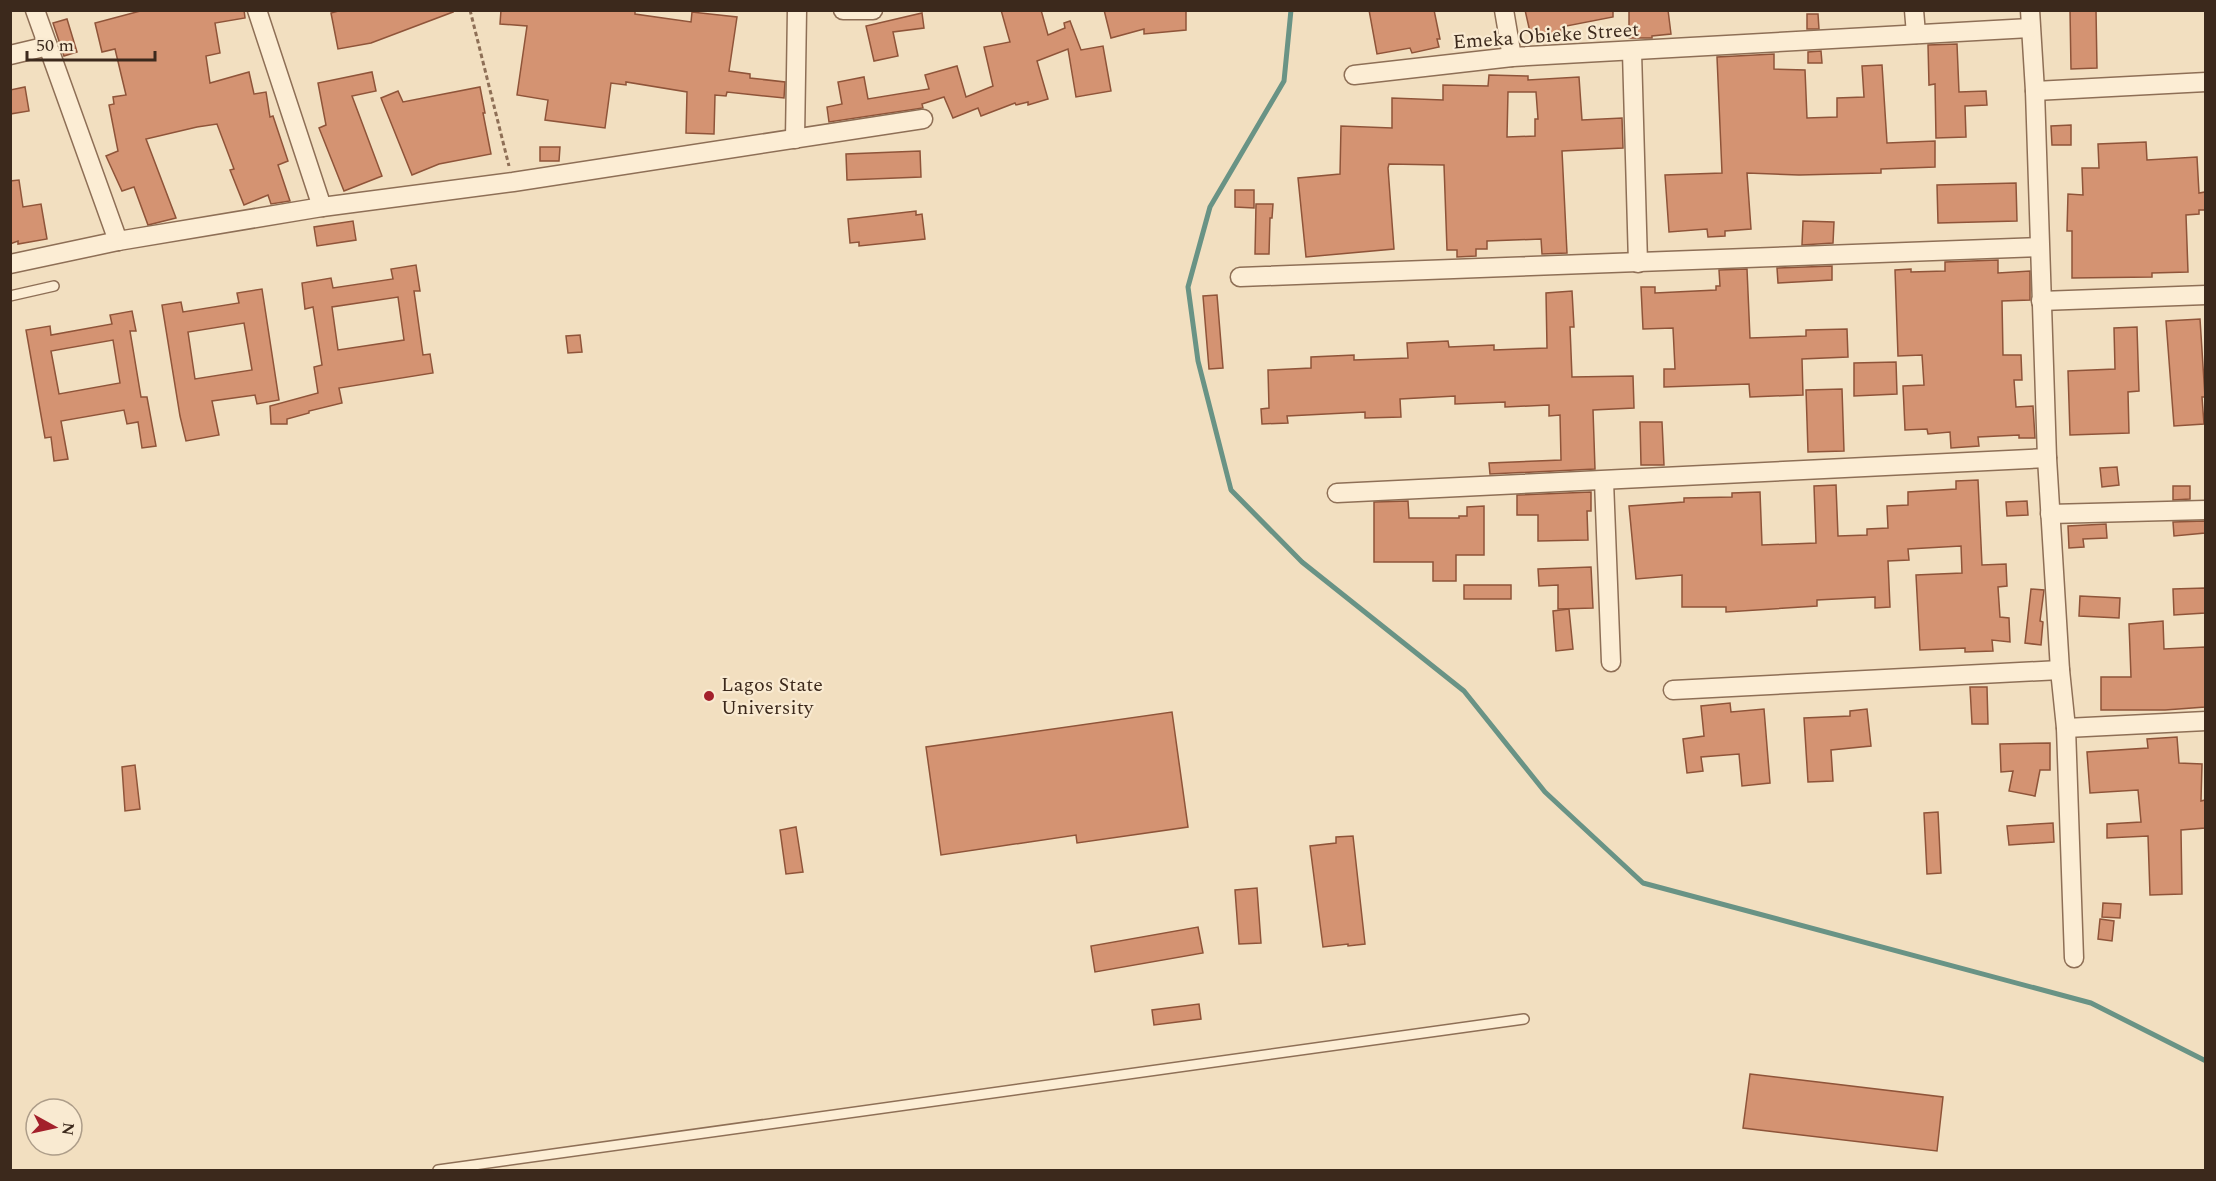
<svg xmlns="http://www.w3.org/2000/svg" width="2216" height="1181" font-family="Spectral,serif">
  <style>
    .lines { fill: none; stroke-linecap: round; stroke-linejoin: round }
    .stream { stroke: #699385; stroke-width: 5 }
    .building { fill: #d49372; stroke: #8f5439; stroke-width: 1.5; fill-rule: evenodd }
    .service-casing { stroke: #8e6f56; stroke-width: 12 }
    .minor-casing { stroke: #8e6f56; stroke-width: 21 }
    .path { stroke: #8e6f56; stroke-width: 3; stroke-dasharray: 4.5 3; stroke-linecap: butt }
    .service { stroke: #fcedd4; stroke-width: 9 }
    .minor { stroke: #fcedd4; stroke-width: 18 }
    .poi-dot { fill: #a3202b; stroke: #f9ead1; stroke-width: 2 }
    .labels { text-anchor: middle; stroke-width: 4.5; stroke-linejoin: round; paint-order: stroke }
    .street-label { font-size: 20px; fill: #3c291c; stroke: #f9ead1 }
    .poi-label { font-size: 20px; fill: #3c291c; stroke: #f9ead1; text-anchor: start }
  </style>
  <rect width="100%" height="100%" fill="#f2dfc0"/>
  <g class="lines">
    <polyline class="stream" points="1291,10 1284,81 1210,207 1188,287 1198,361 1231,490 1302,562 1464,691 1545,792 1643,883 2091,1003 2206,1061"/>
  </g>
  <g class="building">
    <polygon points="144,10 244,10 245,18 215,23 220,53 206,56 210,83 249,72 254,94 266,92 270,117 273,116 288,161 278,165 290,201 271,204 268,195 244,205 230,170 234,169 217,124 197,127 146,139 176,218 148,225 134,187 122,191 106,156 118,151 109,105 114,104 113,97 126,95 115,49 102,52 95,23"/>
    <polygon points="342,10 452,10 453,12 371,43 338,49 331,13"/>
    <polygon points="501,10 635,10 635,14 691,22 692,12 737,17 729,71 750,74 750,78 785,82 784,98 727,92 726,96 715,95 714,134 686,133 687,92 626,82 626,85 611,83 605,128 545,120 548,100 517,95 527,26 500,24"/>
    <polygon points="1001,10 1041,10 1048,35 1065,28 1064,23 1070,21 1081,50 1103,46 1111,91 1076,97 1068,49 1037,61 1048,99 1028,105 1028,102 1016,105 1015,103 981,116 978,108 953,118 944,97 922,104 923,108 829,122 827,107 842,104 838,82 864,77 868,99 929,89 925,75 957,66 966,97 993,86 984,47 1010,42"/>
    <polygon points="1104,10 1186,10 1186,30 1144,34 1144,29 1111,38"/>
    <polygon points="1369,10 1434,10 1440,39 1437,39 1439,47 1412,53 1410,48 1377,54"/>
    <polygon points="1525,10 1613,10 1613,17 1561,27 1562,33 1536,39 1534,31 1530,32"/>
    <polygon points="1629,10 1668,10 1671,34 1652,36 1652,38 1629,38"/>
    <polygon points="2070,10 2096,10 2097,68 2071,69"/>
    <polygon points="922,13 924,28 893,32 898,56 874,61 866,26"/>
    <polygon points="1807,14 1818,14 1819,29 1807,29"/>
    <polygon points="67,19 77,52 64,56 53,23"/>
    <polygon points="1957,44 1959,92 1986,91 1987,105 1965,106 1966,137 1936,138 1935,84 1929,85 1928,45"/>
    <polygon points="1821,51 1822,63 1808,63 1808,52"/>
    <polygon points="1774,54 1774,69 1805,70 1807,118 1837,117 1837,98 1864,97 1862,66 1882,65 1887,143 1935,141 1935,167 1881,169 1881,173 1799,175 1747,173 1751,229 1725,231 1725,236 1708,237 1707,229 1669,232 1665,175 1722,173 1717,57"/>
    <polygon points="372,72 376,91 352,96 382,176 344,191 319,128 326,125 318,83"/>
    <path d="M 1489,75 L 1528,76 L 1528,80 L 1579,77 L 1582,120 L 1622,118 L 1623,148 L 1562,151 L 1567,253 L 1542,254 L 1541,239 L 1487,241 L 1487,249 L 1476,249 L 1476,256 L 1457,257 L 1457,250 L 1447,250 L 1444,165 L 1389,164 L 1388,168 L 1394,249 L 1306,257 L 1298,178 L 1340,174 L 1341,126 L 1392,128 L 1392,98 L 1443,100 L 1443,85 L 1488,86 ZM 1508,92 L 1536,92 L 1538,119 L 1535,119 L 1535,136 L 1507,137 Z"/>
    <polygon points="25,87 29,111 10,114 10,90"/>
    <polygon points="480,87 485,113 483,113 491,154 439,164 412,175 381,98 398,91 403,102"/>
    <polygon points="2071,125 2071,145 2052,145 2051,126"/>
    <polygon points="2146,142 2147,160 2197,157 2199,193 2205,192 2205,210 2199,210 2199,214 2186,215 2188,272 2152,273 2152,277 2072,278 2072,231 2067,231 2068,194 2083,195 2082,168 2099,168 2098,144"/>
    <polygon points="540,147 560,147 559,161 540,161"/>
    <polygon points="920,151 921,177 847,180 846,154"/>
    <polygon points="19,180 23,207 41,204 47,239 18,244 18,241 10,244 10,181"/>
    <polygon points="2016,183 2017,221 1938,223 1937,185"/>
    <polygon points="1235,190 1254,190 1254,208 1235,207"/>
    <polygon points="1256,204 1273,204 1272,218 1270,218 1269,254 1255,254"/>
    <polygon points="916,211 916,215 922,214 925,239 859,246 859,242 850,243 848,219"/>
    <polygon points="353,221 356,240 317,246 314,227"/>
    <polygon points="1803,221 1834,222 1833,243 1802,245"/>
    <polygon points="1998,260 1998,273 2030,271 2030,300 2002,301 2003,355 2021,355 2022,380 2014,380 2016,407 2033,406 2035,438 2019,438 2019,435 1978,437 1979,446 1951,448 1950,432 1928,434 1927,429 1905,430 1903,386 1924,385 1922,355 1898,356 1895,270 1911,269 1911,272 1945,271 1945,262"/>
    <path d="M 416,265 L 420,291 L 414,291 L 423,355 L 430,354 L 433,373 L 339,388 L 342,403 L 309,411 L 309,413 L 287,419 L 287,424 L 271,424 L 270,406 L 318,393 L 314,367 L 322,365 L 313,307 L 305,309 L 302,283 L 331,278 L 333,288 L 393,279 L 391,269 ZM 398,297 L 404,340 L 338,350 L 332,307 Z"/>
    <polygon points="1832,266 1832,280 1778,283 1777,268"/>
    <polygon points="1747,269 1750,338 1806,336 1806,330 1847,329 1848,357 1802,359 1803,395 1750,397 1749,384 1664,387 1664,369 1675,369 1673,328 1643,329 1641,287 1655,287 1655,293 1716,290 1716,286 1720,286 1719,270"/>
    <path d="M 262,289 L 279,400 L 257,404 L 255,395 L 212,401 L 219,435 L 186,441 L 180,416 L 162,305 L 181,302 L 183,312 L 239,303 L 237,293 ZM 244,323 L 252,370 L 195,379 L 188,332 Z"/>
    <polygon points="1572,291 1574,327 1570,327 1572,377 1633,376 1634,408 1593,410 1595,469 1490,474 1489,463 1561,460 1560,415 1549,416 1549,405 1505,407 1505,402 1455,404 1455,396 1400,399 1401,417 1365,418 1365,412 1287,416 1288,423 1262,424 1261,409 1269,408 1268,370 1311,368 1311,357 1354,355 1354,360 1408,358 1407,343 1448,341 1449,347 1494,345 1494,350 1547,348 1546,293"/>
    <polygon points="1217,295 1223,368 1209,369 1203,296"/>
    <path d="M 132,311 L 136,331 L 130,331 L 141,397 L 147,397 L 156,446 L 142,448 L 138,422 L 127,424 L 124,410 L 61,421 L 68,459 L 54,461 L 51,437 L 45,438 L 26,330 L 50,326 L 51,335 L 112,324 L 110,315 ZM 113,340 L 120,383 L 59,394 L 51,351 Z"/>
    <polygon points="2200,319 2205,397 2202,397 2204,424 2174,426 2166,321"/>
    <polygon points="2137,327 2139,391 2128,392 2129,433 2070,435 2068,371 2115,369 2114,328"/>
    <polygon points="580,335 582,352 568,353 566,336"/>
    <polygon points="1896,362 1897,394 1854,396 1854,363"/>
    <polygon points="1842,389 1844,451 1808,452 1806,390"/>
    <polygon points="1640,422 1662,422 1664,465 1641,465"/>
    <polygon points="2117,467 2119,485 2102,487 2100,468"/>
    <polygon points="1978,480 1982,565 2006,564 2007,586 1998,587 2000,617 2009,618 2010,642 1992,640 1993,651 1965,652 1965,648 1920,650 1916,575 1962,573 1961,546 1908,549 1909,560 1888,561 1890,607 1875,608 1875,597 1817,600 1817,606 1726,612 1726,607 1682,607 1682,575 1636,579 1629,506 1684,502 1684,498 1732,497 1732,493 1760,492 1762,545 1816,543 1814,486 1836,485 1838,536 1867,535 1867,529 1888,528 1887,506 1908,505 1908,492 1956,489 1956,481"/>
    <polygon points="2173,486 2190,486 2190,499 2173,500"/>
    <polygon points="1591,492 1591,511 1587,511 1588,540 1538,541 1538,515 1517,515 1517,495"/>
    <polygon points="1408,501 1409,518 1459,518 1459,516 1467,516 1467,507 1484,506 1484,555 1456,555 1456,581 1433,581 1433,562 1374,562 1374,502"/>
    <polygon points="2027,501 2028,515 2007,516 2006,502"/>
    <polygon points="2205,521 2205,533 2174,536 2173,522"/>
    <polygon points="2106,524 2107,538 2083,539 2084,547 2069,548 2068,526"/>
    <polygon points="1591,567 1593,608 1558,609 1558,585 1539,586 1538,569"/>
    <rect x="1464" y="585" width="47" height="14"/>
    <polygon points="2205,588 2205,613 2174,615 2173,589"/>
    <polygon points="2031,589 2044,590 2040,621 2043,622 2041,645 2025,643"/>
    <polygon points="2080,596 2120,598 2119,618 2079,616"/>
    <polygon points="1569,609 1573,649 1556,651 1553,611"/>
    <polygon points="2163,621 2164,649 2205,647 2205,707 2165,710 2101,710 2101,677 2131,677 2129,624"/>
    <polygon points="1970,687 1987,687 1988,724 1972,724"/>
    <polygon points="1730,703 1731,712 1764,709 1770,783 1742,786 1739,754 1701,757 1703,771 1687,773 1683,739 1704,736 1701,706"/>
    <polygon points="1867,709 1871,746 1831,750 1833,781 1808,782 1804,718 1850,716 1850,711"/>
    <polygon points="1172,712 1188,827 1077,843 1076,835 941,855 926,747"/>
    <polygon points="2177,737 2179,763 2202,764 2201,801 2205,800 2205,828 2181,830 2182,894 2150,895 2148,836 2107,838 2107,824 2141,822 2138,790 2090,793 2087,752 2148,748 2147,739"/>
    <polygon points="2050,743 2050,770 2040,770 2035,796 2009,791 2013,771 2001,772 2000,744"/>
    <polygon points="135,765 140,809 125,811 122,767"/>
    <polygon points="1938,812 1941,873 1927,874 1924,813"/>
    <polygon points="2053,823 2054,842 2009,845 2007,826"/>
    <polygon points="796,827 803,872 786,874 780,830"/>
    <polygon points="1353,836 1365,944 1348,946 1348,944 1323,947 1310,846 1336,843 1336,837"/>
    <polygon points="1257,888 1261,943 1239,944 1235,890"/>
    <polygon points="2103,903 2121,904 2120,918 2102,917"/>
    <polygon points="2100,919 2114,921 2112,941 2098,939"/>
    <polygon points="1198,927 1203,953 1095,972 1091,946"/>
    <polygon points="1199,1004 1201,1019 1154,1025 1152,1010"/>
    <polygon points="1750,1074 1943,1097 1937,1151 1743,1128"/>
  </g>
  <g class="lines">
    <g class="service-casing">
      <g id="service">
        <polyline points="10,296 54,286"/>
        <polyline points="438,1170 1524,1019"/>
      </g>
    </g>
    <g class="minor-casing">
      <g id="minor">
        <polyline points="35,10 118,241"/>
        <polyline points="257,10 322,207"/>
        <polyline points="843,10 873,10"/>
        <polyline points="1504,10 1512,57"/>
        <polyline points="1914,10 1916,34"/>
        <polyline points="2030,10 2035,91 2047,458 2060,670 2066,728 2074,958"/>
        <polyline points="1632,52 1638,263"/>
        <polyline points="10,55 48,46"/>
        <polyline points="1354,75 1512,57 2030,28"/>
        <polyline points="2035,91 2206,82"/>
        <polyline points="795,139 797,10"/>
        <polyline points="10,264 118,241 322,207 513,182 923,119"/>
        <polyline points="1240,277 2039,247"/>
        <polyline points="2041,301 2206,295"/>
        <polyline points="1604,481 1611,662"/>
        <polyline points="1337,493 2047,458"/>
        <polyline points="2050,514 2206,510"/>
        <polyline points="1673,690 2060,670"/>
        <polyline points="2066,728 2206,721"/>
      </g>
    </g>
    <polyline class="path" points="470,10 509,166"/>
    <use href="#service" class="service"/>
    <use href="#minor" class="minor"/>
  </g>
  <circle class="poi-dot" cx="709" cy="696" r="6"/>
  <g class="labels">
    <g class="street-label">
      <text transform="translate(1546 35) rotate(-4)" y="7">Emeka Obieke Street</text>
    </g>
    <g class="poi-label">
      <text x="721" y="691">Lagos State<tspan x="721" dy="23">University</tspan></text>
    </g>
  </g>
  <rect width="2216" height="1181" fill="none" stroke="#3c291c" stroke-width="24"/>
  <g transform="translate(54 1127) rotate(98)"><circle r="28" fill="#f9ead1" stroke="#ad9d89" stroke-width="1.5"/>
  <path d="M0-4.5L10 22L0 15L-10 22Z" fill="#a3202b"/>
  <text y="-9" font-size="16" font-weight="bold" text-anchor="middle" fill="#3c291c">N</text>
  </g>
  <path d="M27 51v9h128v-9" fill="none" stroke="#3c291c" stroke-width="3"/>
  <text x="36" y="51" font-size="18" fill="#3c291c" stroke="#f9ead1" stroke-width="4.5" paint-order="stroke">50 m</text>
</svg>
